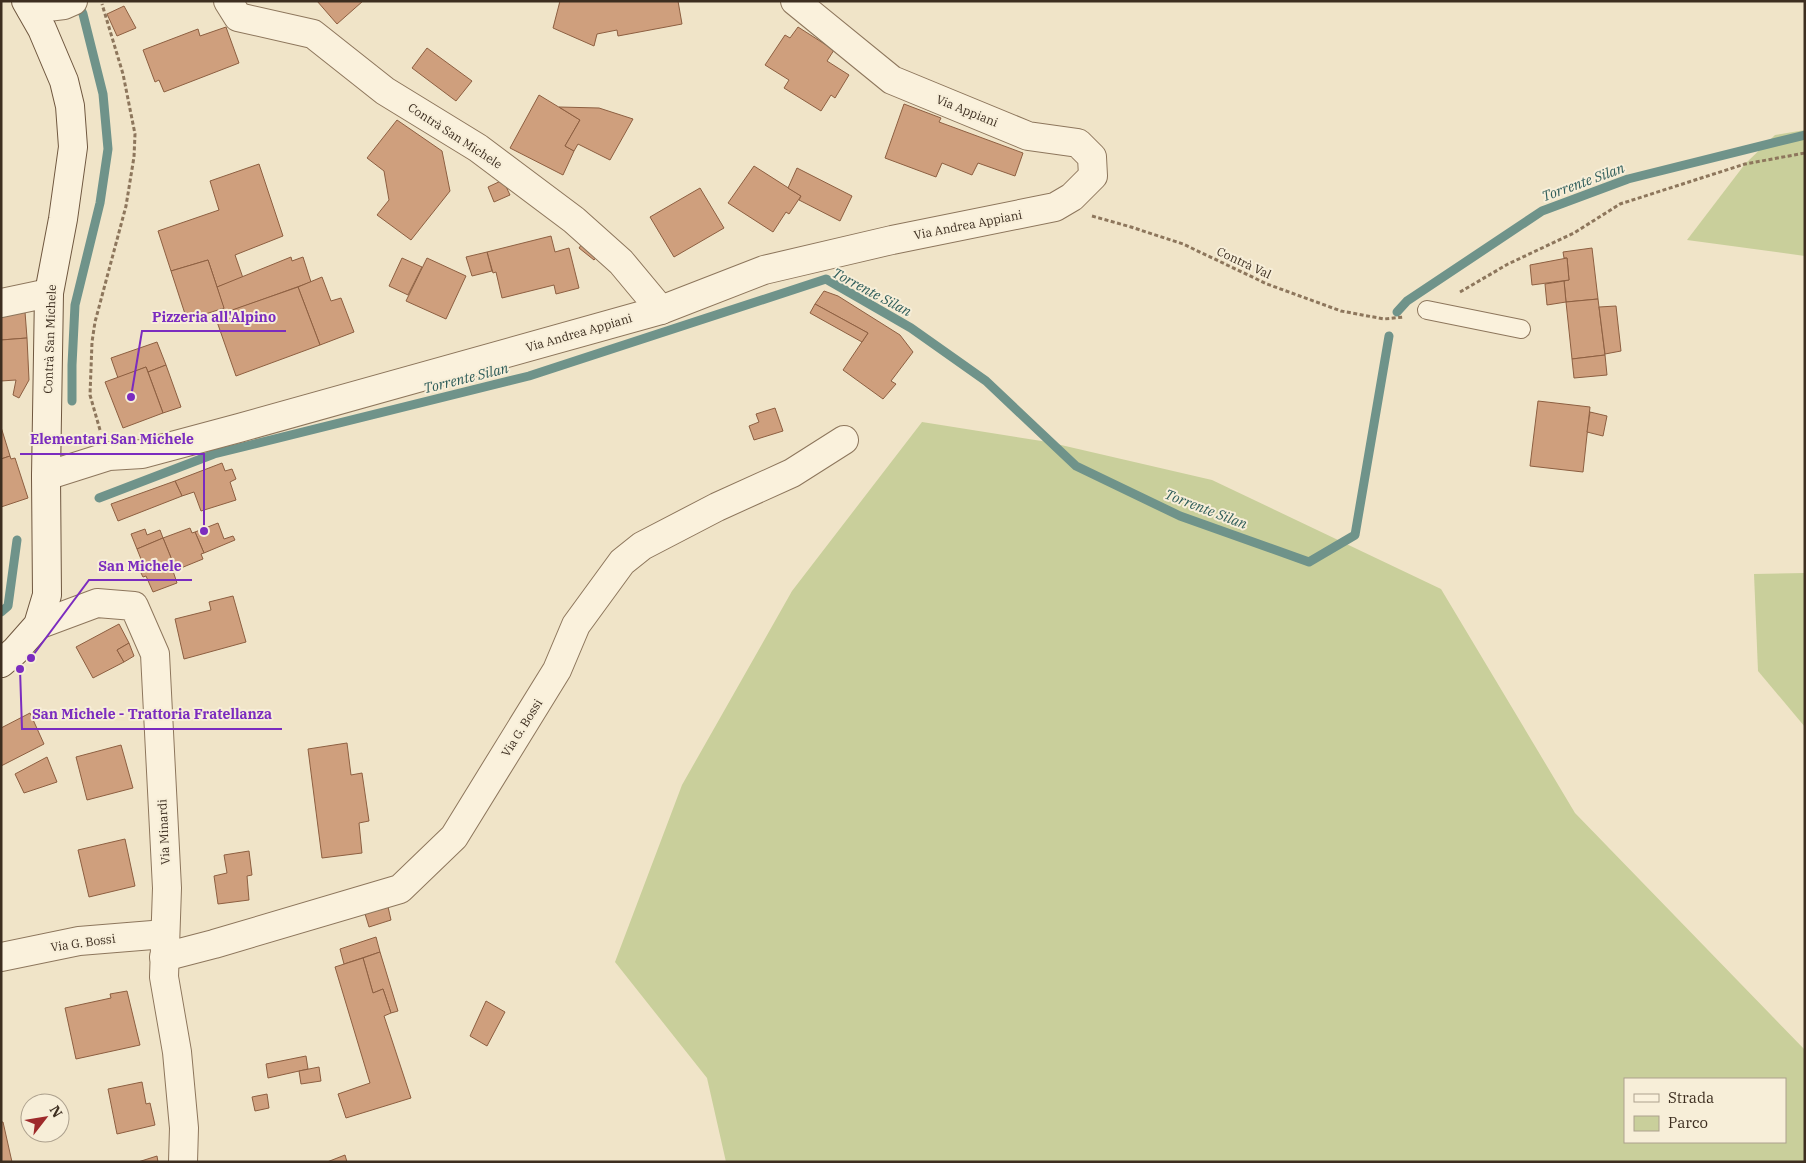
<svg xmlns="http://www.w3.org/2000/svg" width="1806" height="1163" font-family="'IBM Plex Serif',serif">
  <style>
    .green { fill: #c9cf9b; fill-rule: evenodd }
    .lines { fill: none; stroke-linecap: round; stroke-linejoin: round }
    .stream { stroke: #6f938a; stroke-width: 9 }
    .building { fill: #cf9f7d; stroke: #8d5f41 }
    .service-casing { stroke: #8d765c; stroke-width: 20 }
    .minor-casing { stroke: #8d765c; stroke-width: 30 }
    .secondary-casing { stroke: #6f573f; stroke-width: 30 }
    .path { stroke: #8d765c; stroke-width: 3; stroke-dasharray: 4 2.5; stroke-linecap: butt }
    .service { stroke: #faf1dc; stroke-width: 18 }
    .minor { stroke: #faf1dc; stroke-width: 28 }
    .secondary { stroke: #faf1dc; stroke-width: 28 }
    .labels { text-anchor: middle; stroke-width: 4; stroke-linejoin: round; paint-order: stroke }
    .street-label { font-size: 12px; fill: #3d2e20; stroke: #f7eed8 }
    .water-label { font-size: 14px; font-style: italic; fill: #2f5d5a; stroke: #f7eed8 }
    .leader { fill: none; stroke: #7b2cbf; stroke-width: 2 }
    .callout-dot { fill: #7b2cbf; stroke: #f7eed8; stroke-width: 2 }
    .callout-label { font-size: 14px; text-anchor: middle; font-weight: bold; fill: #7b2cbf; stroke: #f7eed8; stroke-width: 4; stroke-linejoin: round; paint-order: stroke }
  </style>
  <rect width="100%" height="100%" fill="#f0e4c8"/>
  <g class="green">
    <polygon points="1805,130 1805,256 1687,240 1745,164 1775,135"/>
    <path d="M 922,422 L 1048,442 L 1212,480 L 1441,589 L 1575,813 L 1805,1050 L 1805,1162 L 726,1162 L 707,1078 L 615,962 L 682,785 L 792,591 ZM 1625,1079 L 1785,1079 L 1785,1142 L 1625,1142 Z"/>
    <polygon points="1805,573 1805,727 1758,671 1754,574"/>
  </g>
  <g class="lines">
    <g class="stream">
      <polyline points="1397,312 1407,301 1542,211 1628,179 1805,135"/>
      <polyline points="72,401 72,365 75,305 100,203 108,149 103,94 83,14 77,1"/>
      <polyline points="99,498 214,454 529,376 826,279 911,328 986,381 1076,466 1180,516 1309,562 1355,535 1389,336"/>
      <polyline points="1,612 8,606 17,540"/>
    </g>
  </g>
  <g class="building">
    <polygon points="317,1 363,1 337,24"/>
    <polygon points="560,1 678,1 682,24 618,36 617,30 597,34 594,46 553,28"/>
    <polygon points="124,6 136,28 117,36 107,14"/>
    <polygon points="226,27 239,63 164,92 159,80 155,82 143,50 198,29 200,36"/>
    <polygon points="798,27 834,50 827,61 849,75 835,98 831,95 821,111 784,88 789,80 765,65 785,35 790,38"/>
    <polygon points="427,48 472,81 456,101 412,68"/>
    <polygon points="539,95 580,120 565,146 574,151 563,175 510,148"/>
    <polygon points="904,104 941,118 939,122 1023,153 1015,176 978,163 972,175 942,163 936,177 885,158"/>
    <polygon points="559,107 599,108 633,119 610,160 578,144 574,151 565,146 580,120"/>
    <polygon points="397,120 442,151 450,191 411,240 377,215 389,200 384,171 367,158"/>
    <polygon points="259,164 283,236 235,255 243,278 217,287 208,260 171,271 158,231 219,210 210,181"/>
    <polygon points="754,166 801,196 789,214 786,212 773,232 728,203"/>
    <polygon points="797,168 852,196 840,221 799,200 801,196 788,188"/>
    <polygon points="503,180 510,195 494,202 488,187"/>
    <polygon points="700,188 724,228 674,257 650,217"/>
    <polygon points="551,236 555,252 569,248 579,288 556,294 554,285 502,298 496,272 493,273 487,252"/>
    <polygon points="587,237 603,249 594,260 579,248"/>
    <polygon points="1592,248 1598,299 1566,302 1564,281 1569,280 1567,258 1564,258 1563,252"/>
    <polygon points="487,252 492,271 472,276 466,257"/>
    <polygon points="291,257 292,261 303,257 311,282 225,313 217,287"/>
    <polygon points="402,258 422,267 408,295 389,286"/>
    <polygon points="427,258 466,276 446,319 406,301"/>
    <polygon points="1567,258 1569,280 1532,285 1530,265"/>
    <polygon points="208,260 224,308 187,320 171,271"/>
    <polygon points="322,277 331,301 341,298 354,332 320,345 298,287"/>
    <polygon points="1564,281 1566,302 1547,305 1545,284"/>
    <polygon points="298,287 320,345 236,376 215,316"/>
    <polygon points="824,291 838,296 900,335 913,352 891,381 896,384 883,399 843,370 868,333 815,304"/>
    <polygon points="1598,299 1605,355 1572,359 1566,302"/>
    <polygon points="815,304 868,333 862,342 810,313"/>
    <polygon points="1616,306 1621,351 1605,354 1599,307"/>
    <polygon points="25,312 27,338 1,340 1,315"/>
    <polygon points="27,338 29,380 19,398 13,395 16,380 1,381 1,340"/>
    <polygon points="157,342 166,365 148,372 146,367 118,378 111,358"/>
    <polygon points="1605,355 1607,375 1574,378 1572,359"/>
    <polygon points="166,365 181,407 163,413 148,372"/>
    <polygon points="146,367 163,413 123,428 105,382"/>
    <polygon points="1538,401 1590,407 1583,472 1530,466"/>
    <polygon points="775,408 783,431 754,440 749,426 759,422 756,414"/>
    <polygon points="1590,412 1607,416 1603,436 1587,432"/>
    <polygon points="1,427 10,456 1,459"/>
    <polygon points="10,456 11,459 15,458 28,498 1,507 1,459"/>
    <polygon points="222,463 225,471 232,469 236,479 230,482 236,500 201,511 194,492 182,496 175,481"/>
    <polygon points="175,481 182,496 118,521 111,504"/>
    <polygon points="218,523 224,539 233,536 235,540 204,553 195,532"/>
    <polygon points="190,528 192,533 195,532 204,553 201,554 203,559 176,570 163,538"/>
    <polygon points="145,529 147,535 160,530 163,538 137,549 131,534"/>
    <polygon points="163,538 176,570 173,571 177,583 153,592 146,576 143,577 138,567 143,564 137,549"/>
    <polygon points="233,596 246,642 184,659 175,619 211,610 209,602"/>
    <polygon points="119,624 129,643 117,650 124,662 93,678 76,647"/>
    <polygon points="129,643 134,656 124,662 117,650"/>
    <polygon points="30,713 44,744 1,766 1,728"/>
    <polygon points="347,743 351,775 362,773 369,821 359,823 362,853 322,858 308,749"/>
    <polygon points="121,745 133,788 87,800 76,757"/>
    <polygon points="47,757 57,782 24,793 15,774"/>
    <polygon points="125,839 135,886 89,897 78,850"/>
    <polygon points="249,851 252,875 247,876 249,900 218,904 214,876 227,873 224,855"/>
    <polygon points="386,898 391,920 369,927 362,904"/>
    <polygon points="376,937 380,952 344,964 340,949"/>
    <polygon points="380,952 398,1011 391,1013 383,989 373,993 363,958"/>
    <polygon points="363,958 373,993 383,989 391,1013 384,1016 411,1098 346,1118 338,1094 370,1083 335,967"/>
    <polygon points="127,991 140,1045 76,1059 65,1008 111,998 110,994"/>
    <polygon points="486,1001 505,1012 487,1046 470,1036"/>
    <polygon points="306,1056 308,1069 268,1078 266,1064"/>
    <polygon points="319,1067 321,1081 301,1084 299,1071"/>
    <polygon points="142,1082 146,1104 150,1103 155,1125 117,1134 108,1089"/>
    <polygon points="267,1094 269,1108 255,1111 252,1097"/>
    <polygon points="1,1122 3,1122 12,1162 1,1162"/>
    <polygon points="345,1155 347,1162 327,1162"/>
    <polygon points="157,1156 158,1162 138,1162"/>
  </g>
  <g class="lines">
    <g class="service-casing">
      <polyline id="service" points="1427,310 1521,329"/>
    </g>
    <g class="minor-casing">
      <g id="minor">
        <polyline points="228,1 238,17 313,34 385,91 478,148 574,220 621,262 661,310"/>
        <polyline points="31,9 64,5 73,1"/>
        <polyline points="1,303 49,293"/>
        <polyline points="46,476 109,456 142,454 239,428 661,310 764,270 892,240 1055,207 1072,197 1093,176 1092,157 1078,143 1028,136 892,80 795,1"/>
        <polyline points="38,625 97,603 134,606 155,654 167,888 164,977 177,1052 184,1128 183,1162"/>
        <polyline points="1,957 79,941 165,934"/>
        <polyline points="164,957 214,944 400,889 454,837 557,670 576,625 622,562 642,546 717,507 792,473 844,440"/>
      </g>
    </g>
    <g class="secondary-casing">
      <polyline id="secondary" points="1,663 15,651 38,625 47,595 46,476 49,293 63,219 73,147 70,106 64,81 42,29 26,1"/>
    </g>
    <g class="path">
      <polyline points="1092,216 1131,227 1183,244 1267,284 1341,311 1384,319 1404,317"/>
      <polyline points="1460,292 1508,264 1574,233 1620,204 1745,164 1805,153"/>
      <polyline points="100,430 90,395 92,342 95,322 126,206 134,157 135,134 123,74 102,4"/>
    </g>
    <use href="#service" class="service"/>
    <use href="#minor" class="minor"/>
    <use href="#secondary" class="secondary"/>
  </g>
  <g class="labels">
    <g class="street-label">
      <text transform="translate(967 111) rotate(22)" y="4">Via Appiani</text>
      <text transform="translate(455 136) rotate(33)" y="4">Contrà San Michele</text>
      <text transform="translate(968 225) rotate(-11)" y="4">Via Andrea Appiani</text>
      <text transform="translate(1244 263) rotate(25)" y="4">Contrà Val</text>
      <text transform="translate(579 333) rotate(-16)" y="4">Via Andrea Appiani</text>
      <text transform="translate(50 339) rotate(-88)" y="4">Contrà San Michele</text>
      <text transform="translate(522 728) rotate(-58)" y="4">Via G. Bossi</text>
      <text transform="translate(164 832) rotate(-93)" y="4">Via Minardi</text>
      <text transform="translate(83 943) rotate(-8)" y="4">Via G. Bossi</text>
    </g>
    <g class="water-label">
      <text transform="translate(1583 182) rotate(-20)" y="5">Torrente Silan</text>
      <text transform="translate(872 292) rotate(28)" y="5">Torrente Silan</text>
      <text transform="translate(466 378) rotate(-14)" y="5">Torrente Silan</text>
      <text transform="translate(1206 509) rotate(21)" y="5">Torrente Silan</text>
    </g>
  </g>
  <path class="leader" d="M131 397L142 331H286M204 531L204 454H20M31 658L89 580H192M20 669L22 729H282"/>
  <g class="callout-dot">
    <circle cx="131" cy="397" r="5"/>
    <circle cx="204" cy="531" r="5"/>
    <circle cx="31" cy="658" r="5"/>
    <circle cx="20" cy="669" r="5"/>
  </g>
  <g class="callout-label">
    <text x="214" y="322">Pizzeria all'Alpino</text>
    <text x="112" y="444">Elementari San Michele</text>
    <text x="140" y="571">San Michele</text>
    <text x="152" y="719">San Michele - Trattoria Fratellanza</text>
  </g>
  <rect width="1806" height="1163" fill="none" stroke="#3d2e20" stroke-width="5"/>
  <rect x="1624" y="1078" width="162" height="65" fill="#f7eed8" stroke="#ada18e"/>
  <rect x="1634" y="1094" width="25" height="8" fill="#faf1dc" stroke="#ada18e"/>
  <text x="1668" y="1103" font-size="15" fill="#3d2e20">Strada</text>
  <rect x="1634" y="1116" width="25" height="15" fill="#c9cf9b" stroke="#ada18e"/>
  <text x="1668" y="1128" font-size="15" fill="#3d2e20">Parco</text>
  <g transform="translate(45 1118) rotate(59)"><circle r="24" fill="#f7eed8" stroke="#ada18e"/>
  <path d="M0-4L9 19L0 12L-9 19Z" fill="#9e2a2b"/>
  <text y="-8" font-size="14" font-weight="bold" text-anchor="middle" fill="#3d2e20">N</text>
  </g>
</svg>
